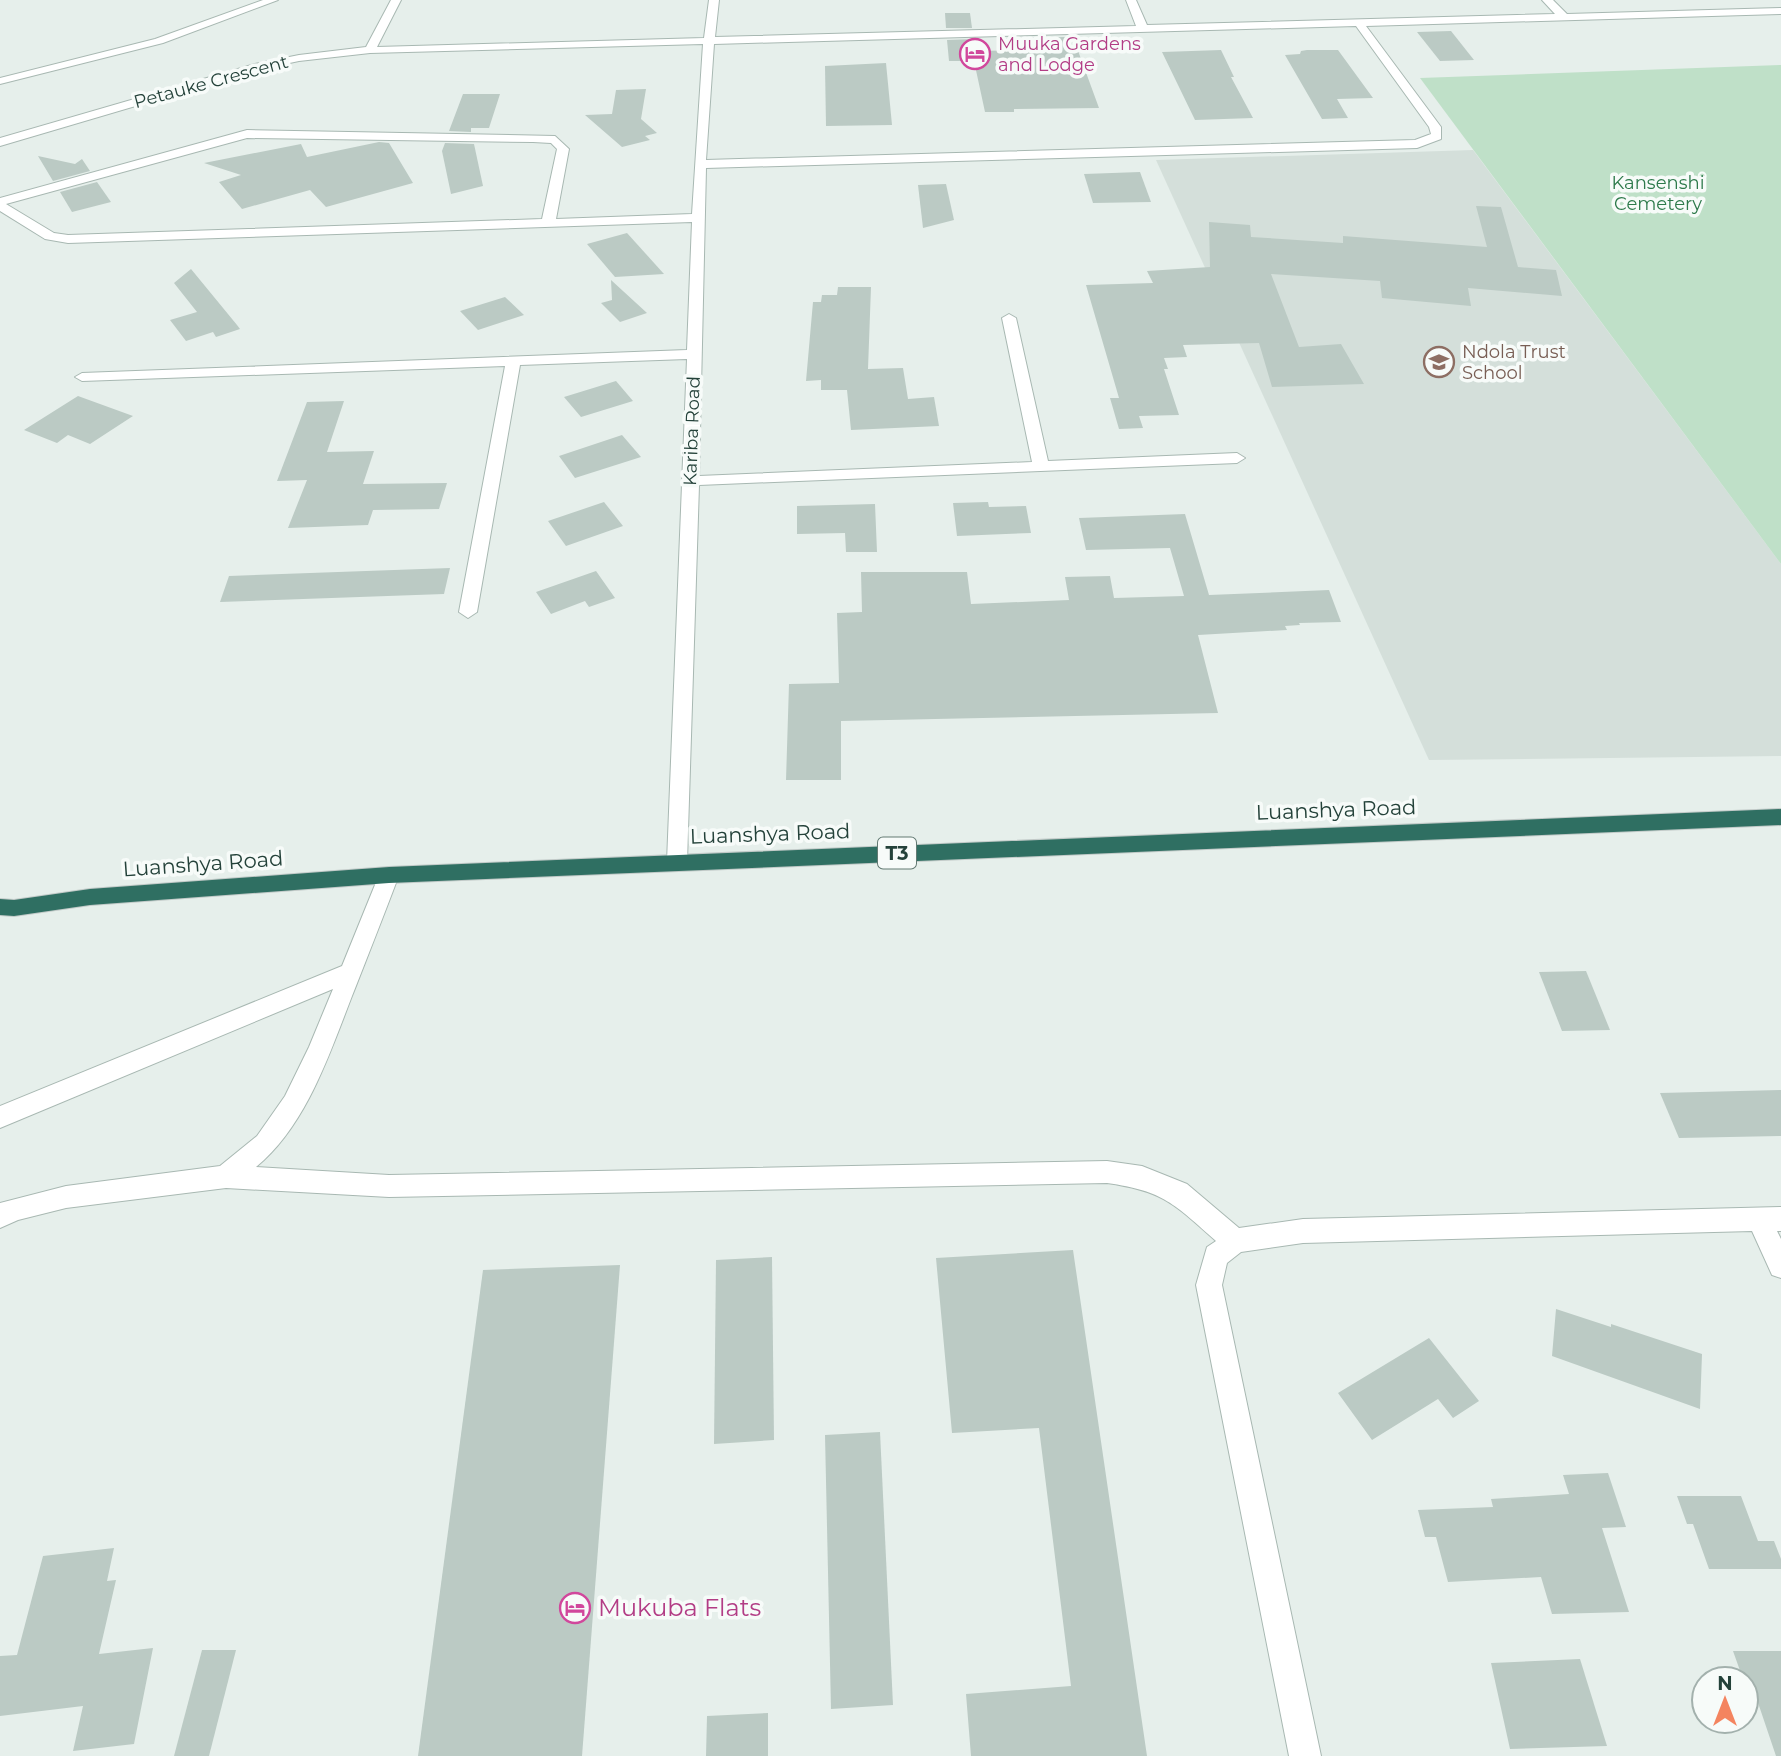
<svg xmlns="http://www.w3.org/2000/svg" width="1781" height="1756" font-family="Montserrat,sans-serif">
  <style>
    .built { fill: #d4dfda }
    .green { fill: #bfe0c8 }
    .building { fill: #bbcac4 }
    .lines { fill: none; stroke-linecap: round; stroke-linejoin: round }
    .minor-casing { stroke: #a8b8b2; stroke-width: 2 }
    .highway-casing { stroke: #c2cac8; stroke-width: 2 }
    .minor { fill: #fff; fill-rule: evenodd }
    .highway { fill: #2f6f62; fill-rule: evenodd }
    .labels { text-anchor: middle; stroke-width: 7; stroke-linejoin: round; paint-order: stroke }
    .far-hotel-label { font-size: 18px; fill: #b23c85; stroke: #f7fbf9; text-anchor: start }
    .far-street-label { font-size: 18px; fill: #24423a; stroke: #f7fbf9 }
    .far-park-label { font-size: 18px; fill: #2d7a4b; stroke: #f7fbf9 }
    .far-education-label { font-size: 18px; fill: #785e54; stroke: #f7fbf9; text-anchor: start }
    .shield { fill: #f7fbf9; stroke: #637a73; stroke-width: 2 }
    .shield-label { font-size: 19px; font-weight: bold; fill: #24423a }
    .street-label { font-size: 21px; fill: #24423a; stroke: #f7fbf9 }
    .near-hotel-label { font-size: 24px; fill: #b23c85; stroke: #f7fbf9; text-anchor: start }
  </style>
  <rect width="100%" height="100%" fill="#e6efeb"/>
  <polygon class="built" points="1473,150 1781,564 1781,756 1429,760 1156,160"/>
  <polygon class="green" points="1781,65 1781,564 1420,78"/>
  <g class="building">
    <polygon points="945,13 970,13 972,28 946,28"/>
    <polygon points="1451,31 1474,60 1440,61 1417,32"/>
    <polygon points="1066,37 1070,49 1077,48 1099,108 1014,109 1014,112 985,112 974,61 949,61 947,40 974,39 975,51 1032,50 1028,38"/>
    <polygon points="1221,50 1234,77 1231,77 1253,118 1195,120 1162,52"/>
    <polygon points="1307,50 1338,50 1373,98 1337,99 1348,118 1322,119 1285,55 1300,54 1301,51"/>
    <polygon points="886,63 892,125 826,126 825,66"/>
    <polygon points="646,89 641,119 657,133 645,136 650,140 622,147 585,115 612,114 616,90"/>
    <polygon points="463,94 500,94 489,128 471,128 471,132 449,131"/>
    <polygon points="379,142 389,143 413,183 326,207 310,190 242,209 219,182 241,175 204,163 301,144 307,157"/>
    <polygon points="445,143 474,144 483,186 451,194 442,151"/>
    <polygon points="38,156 75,164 82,159 90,171 53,181"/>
    <polygon points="1140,172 1151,202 1093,203 1084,174"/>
    <polygon points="97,182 111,202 72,212 60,192"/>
    <polygon points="946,184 954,220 923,228 918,185"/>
    <polygon points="1476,206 1501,207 1518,267 1556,270 1562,296 1468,288 1471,306 1382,298 1380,281 1271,274 1299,347 1341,344 1364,384 1272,387 1259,343 1183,345 1187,357 1164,358 1168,369 1164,369 1179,415 1139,416 1143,428 1119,429 1110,398 1119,398 1086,285 1153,283 1147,271 1210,267 1209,222 1250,225 1251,237 1343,243 1343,236 1487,247"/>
    <polygon points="627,233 664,274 615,277 587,244"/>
    <polygon points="191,269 237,325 240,329 216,337 213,332 186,341 170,320 197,312 174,283"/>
    <polygon points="611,280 647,313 620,322 601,303 612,300"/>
    <polygon points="838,287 871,287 868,369 903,368 908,399 934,397 939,426 851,430 847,390 821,390 821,380 806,381 813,302 821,302 822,295 837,295"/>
    <polygon points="505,297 524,315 478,330 460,311"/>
    <polygon points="616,381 633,401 581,417 564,397"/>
    <polygon points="78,396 133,416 90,444 68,435 57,443 24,430"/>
    <polygon points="344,401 327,452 374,451 363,484 447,483 439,509 373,510 368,525 288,528 307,480 277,481 307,402"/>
    <polygon points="622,435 641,457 575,478 559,456"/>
    <polygon points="604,502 623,526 566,546 548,521"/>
    <polygon points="988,502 989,507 1026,506 1031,533 957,536 953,503"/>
    <polygon points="875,504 877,552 846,552 845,533 797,534 797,506"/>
    <polygon points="1185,514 1209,595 1329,590 1341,622 1299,623 1300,625 1285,626 1287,630 1198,635 1218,713 841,721 841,780 786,780 789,684 839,683 837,613 862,612 861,572 967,572 971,604 1069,600 1065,577 1110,576 1114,598 1184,596 1170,548 1086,550 1079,518"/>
    <polygon points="450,568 444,594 220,602 229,576"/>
    <polygon points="596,571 615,598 589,607 585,601 551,614 536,592"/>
    <polygon points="1586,971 1610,1030 1562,1031 1539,972"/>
    <polygon points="1781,1090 1781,1136 1679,1138 1660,1093"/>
    <polygon points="1073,1250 1147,1756 971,1756 966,1694 1071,1686 1039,1428 952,1433 936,1258"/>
    <polygon points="772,1257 774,1440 714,1444 716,1260"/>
    <polygon points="620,1265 582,1756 418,1756 483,1270"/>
    <polygon points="1556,1309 1611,1327 1611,1324 1702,1354 1700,1409 1552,1356"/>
    <polygon points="1429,1338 1479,1401 1453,1418 1438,1399 1372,1440 1338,1393"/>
    <polygon points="880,1432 893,1705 831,1709 825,1435"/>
    <polygon points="1608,1473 1626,1527 1602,1528 1629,1612 1552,1614 1541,1577 1448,1582 1436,1537 1425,1537 1418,1510 1493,1507 1491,1499 1569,1494 1563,1475"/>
    <polygon points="1677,1496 1741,1496 1758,1541 1774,1541 1781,1559 1781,1569 1709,1569 1693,1524 1687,1524"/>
    <polygon points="114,1548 107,1581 116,1580 99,1654 153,1648 134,1744 73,1751 83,1706 0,1716 0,1656 17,1655 43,1556"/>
    <polygon points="202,1650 236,1650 209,1756 174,1756"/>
    <polygon points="1733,1651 1781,1651 1781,1756 1776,1756 1751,1682 1743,1679"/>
    <polygon points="1580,1659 1607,1746 1510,1749 1491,1663"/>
    <polygon points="768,1713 768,1756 706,1756 707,1716"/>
  </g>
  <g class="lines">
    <g class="minor-casing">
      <g id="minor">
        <polygon points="263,0 278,0 163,43 0,84 0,78 155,39"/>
        <path d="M 391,0 L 401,0 L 377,47 L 704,38 L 709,0 L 719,0 L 715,37 L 1136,26 L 1126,0 L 1136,0 L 1147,25 L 1555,14 L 1542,0 L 1553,0 L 1567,14 L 1781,8 L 1781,14 L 1366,26 L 1441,127 L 1441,139 L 1417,148 L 706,168 L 699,476 L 1032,462 L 1002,318 L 1009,314 L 1016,318 L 1048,461 L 1237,453 L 1245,458 L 1237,463 L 699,485 L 687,862 L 684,868 L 677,870 L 670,868 L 667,862 L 687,359 L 520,365 L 477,612 L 468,618 L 459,612 L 505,366 L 82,381 L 75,377 L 82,373 L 687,350 L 692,222 L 68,243 L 45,239 L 0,211 L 0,198 L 247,130 L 555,136 L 569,149 L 556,219 L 692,214 L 703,44 L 370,53 L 299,61 L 261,69 L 0,146 L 0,138 L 255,64 L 299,55 L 366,47 ZM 1356,26 L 1429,127 L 1431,134 L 1415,140 L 706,160 L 714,44 ZM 247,138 L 533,142 L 551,143 L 557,149 L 542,219 L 68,235 L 54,233 L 6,204 Z"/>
        <path d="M 389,867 L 396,869 L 399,875 C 384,915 368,955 352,996 C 329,1055 306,1126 256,1167 L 389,1175 L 1107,1161 L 1142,1166 L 1187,1184 L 1239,1228 L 1303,1219 L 1781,1207 L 1781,1231 L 1777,1231 L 1781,1239 L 1781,1278 L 1772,1275 L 1752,1231 L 1303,1243 L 1241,1252 L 1227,1263 L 1222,1285 L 1321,1756 L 1289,1756 L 1196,1285 L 1207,1247 L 1216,1241 C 1174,1204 1164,1191 1107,1183 L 389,1197 L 226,1188 L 66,1208 L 18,1220 L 0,1228 L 0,1203 L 66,1186 L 220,1166 L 257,1136 L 285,1096 L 309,1047 L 333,989 L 0,1128 L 0,1106 L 342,966 L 379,875 L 382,869 Z"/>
      </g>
    </g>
    <g class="highway-casing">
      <polygon id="highway" points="1781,809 1781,825 389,883 90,905 14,916 0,915 0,899 14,900 90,889 389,867"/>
    </g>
    <use href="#minor" class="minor"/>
    <use href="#highway" class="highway"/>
  </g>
  <defs>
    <g id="hotel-ring" transform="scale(1.575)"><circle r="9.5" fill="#f7fbf9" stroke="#d1479c" stroke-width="1.5"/><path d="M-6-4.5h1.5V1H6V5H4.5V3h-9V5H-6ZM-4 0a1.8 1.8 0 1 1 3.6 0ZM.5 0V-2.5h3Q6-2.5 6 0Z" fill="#d1479c"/></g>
    <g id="school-ring" transform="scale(1.575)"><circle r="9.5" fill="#f7fbf9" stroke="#8d6e63" stroke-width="1.5"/><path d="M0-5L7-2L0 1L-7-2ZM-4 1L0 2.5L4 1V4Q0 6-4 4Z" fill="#8d6e63"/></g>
  </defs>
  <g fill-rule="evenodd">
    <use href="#hotel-ring" x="975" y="54"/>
    <use href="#school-ring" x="1439" y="362"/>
    <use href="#hotel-ring" x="575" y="1608"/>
  </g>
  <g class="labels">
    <g class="far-hotel-label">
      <text x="998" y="50">Muuka Gardens<tspan x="998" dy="21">and Lodge</tspan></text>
    </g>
    <g class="far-street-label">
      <text transform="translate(211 82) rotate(-15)" y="6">Petauke Crescent</text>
      <text transform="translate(692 431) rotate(-88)" y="6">Kariba Road</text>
    </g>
    <g class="far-park-label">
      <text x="1658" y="189">Kansenshi<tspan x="1658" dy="21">Cemetery</tspan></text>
    </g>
    <g class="far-education-label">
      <text x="1462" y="358">Ndola Trust<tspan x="1462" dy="21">School</tspan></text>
    </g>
    <rect class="shield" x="878" y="837.5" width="38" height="31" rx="5"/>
    <g class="shield-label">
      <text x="897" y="860">T3</text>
    </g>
    <g class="street-label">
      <text transform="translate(1336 810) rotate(-2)" y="7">Luanshya Road</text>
      <text transform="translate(770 834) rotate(-2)" y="7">Luanshya Road</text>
      <text transform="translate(203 864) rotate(-4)" y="7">Luanshya Road</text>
    </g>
    <g class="near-hotel-label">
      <text x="598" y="1616">Mukuba Flats</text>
    </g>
  </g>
  <g transform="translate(1725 1700)"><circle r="33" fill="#f7fbf9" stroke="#a3b1ad" stroke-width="2"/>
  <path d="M0-5L12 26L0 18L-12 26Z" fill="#f4845f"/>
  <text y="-10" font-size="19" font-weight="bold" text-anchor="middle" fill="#24423a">N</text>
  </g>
</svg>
